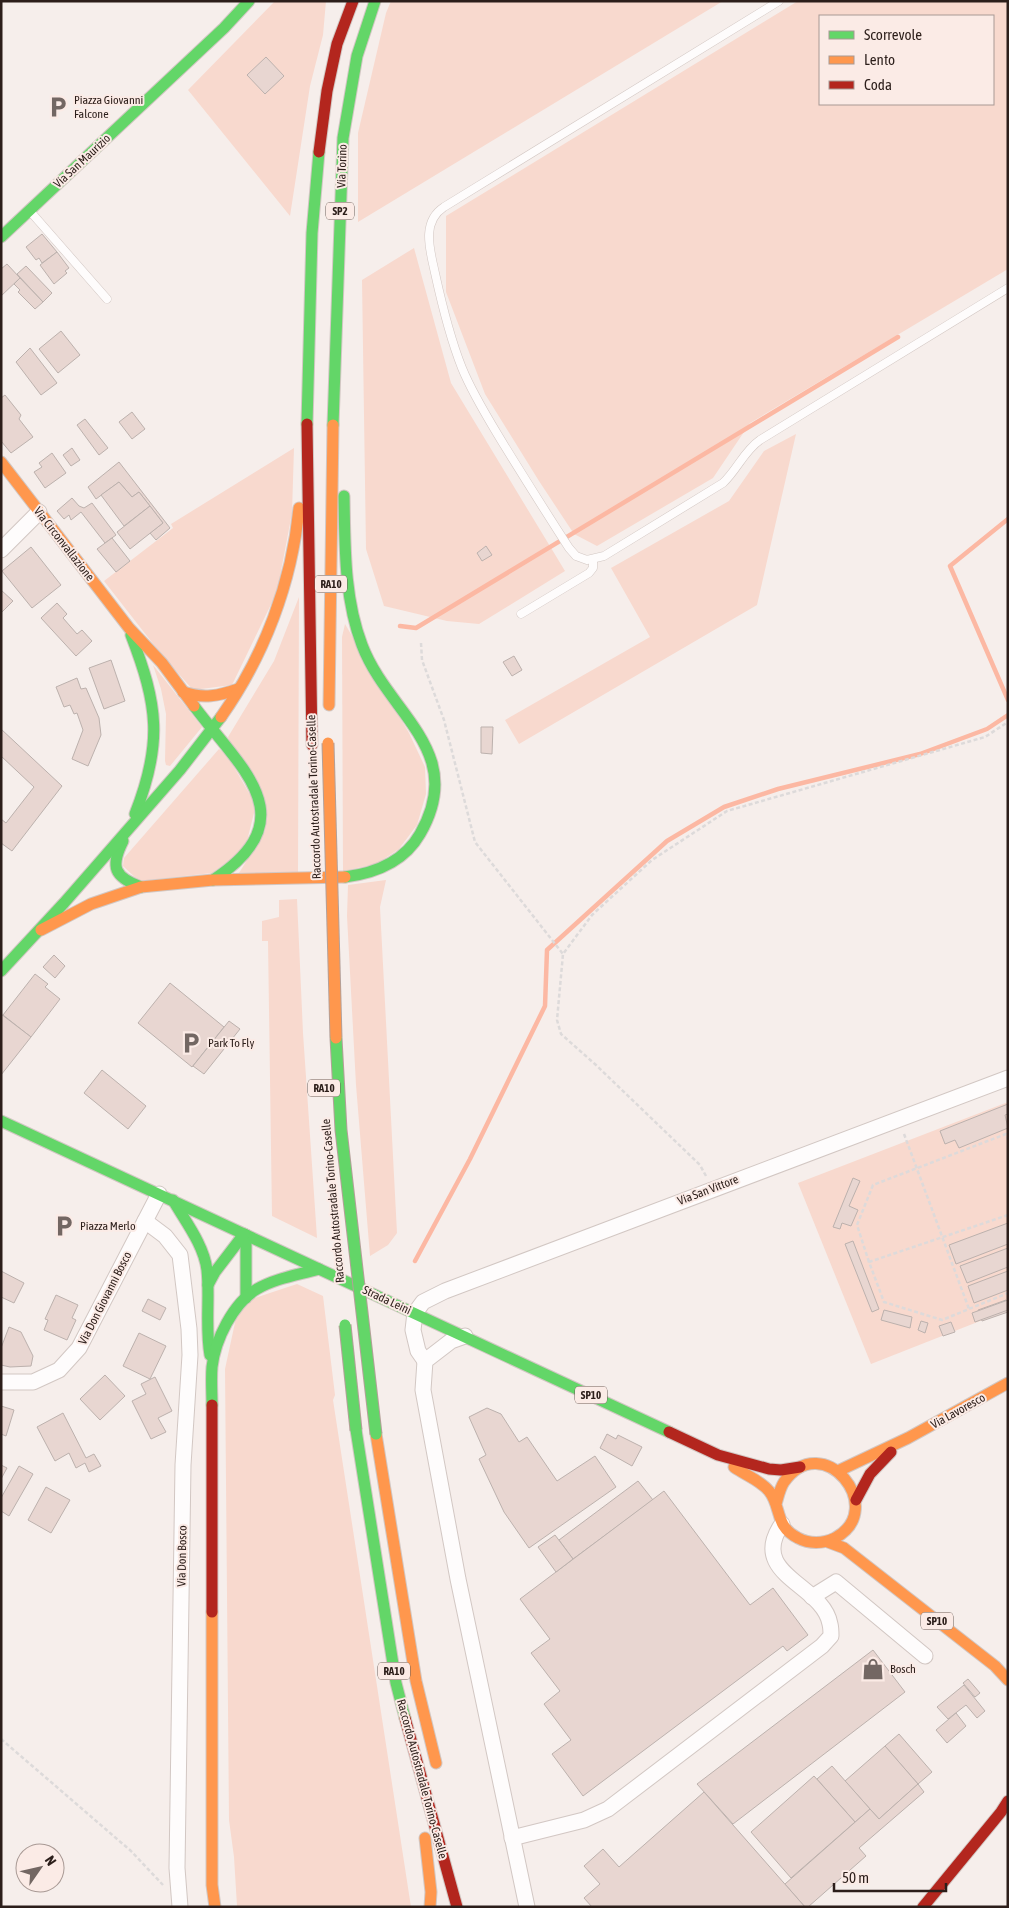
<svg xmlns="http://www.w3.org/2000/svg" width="1009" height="1908" font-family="'Asap Condensed',sans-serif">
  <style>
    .green { fill: #f8d9ce; fill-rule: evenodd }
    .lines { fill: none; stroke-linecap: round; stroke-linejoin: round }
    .stream { stroke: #fcb8a3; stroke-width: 4.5 }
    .building { fill: #e8d6d1; stroke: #bcb1ad }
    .lane-casing { stroke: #d2c7c3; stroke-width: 9 }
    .street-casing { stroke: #d2c7c3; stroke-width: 17 }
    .fast-casing { stroke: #d2c7c3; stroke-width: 13 }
    .slow-casing { stroke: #d2c7c3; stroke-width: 13 }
    .jam-casing { stroke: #d2c7c3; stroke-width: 13 }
    .path { stroke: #dddada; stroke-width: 2.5; stroke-dasharray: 4 2.5; stroke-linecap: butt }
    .lane { stroke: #fefcfc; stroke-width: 8 }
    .street { stroke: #fefcfc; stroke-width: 15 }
    .fast { stroke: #63d668; stroke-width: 11 }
    .slow { stroke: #ff974d; stroke-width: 11 }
    .jam { stroke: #b3261e; stroke-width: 11 }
    .fast-bridge-casing { stroke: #b4a099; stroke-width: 13; stroke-linecap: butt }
    .slow-bridge-casing { stroke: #b4a099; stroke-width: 13; stroke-linecap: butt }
    .fast-bridge { stroke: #63d668; stroke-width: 11 }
    .slow-bridge { stroke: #ff974d; stroke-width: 11 }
    .labels { text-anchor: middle; stroke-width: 4; stroke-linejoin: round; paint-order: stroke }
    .shield { fill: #fbebe6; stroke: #6a5c57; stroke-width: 1 }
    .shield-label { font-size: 11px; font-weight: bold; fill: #2c1e1a }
    .poi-label { font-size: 12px; fill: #2c1e1a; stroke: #fbebe6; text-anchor: start }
    .street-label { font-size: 12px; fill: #2c1e1a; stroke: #fbebe6 }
  </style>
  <rect width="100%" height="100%" fill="#f6eeeb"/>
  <g class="green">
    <polygon points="275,1 326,1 323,35 310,86 290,216 188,90"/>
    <polygon points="391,1 723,1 358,222 358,133 386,13"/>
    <path d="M 798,1 L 1008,1 L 1008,269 L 750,423 L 713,478 L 597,546 L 574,534 L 539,481 L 485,394 L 446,292 L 446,216 ZM 820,16 L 993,16 L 993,104 L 820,104 Z"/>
    <polygon points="414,248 451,383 565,571 479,624 447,621 384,606 366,549 362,280"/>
    <polygon points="796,434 757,605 519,744 505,720 650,637 611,568 729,501 764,451"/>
    <polygon points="294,448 292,513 277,592 232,685 193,690 161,654 104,581 173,528 171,524"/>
    <polygon points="299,597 298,873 239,873 265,831 228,737 274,661"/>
    <polygon points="345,624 409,733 425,767 426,794 417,825 399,849 376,864 343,871 342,637"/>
    <polygon points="153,665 202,727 170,766 166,765 165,761 166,714 161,689"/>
    <polygon points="219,749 227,755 256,805 245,849 212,873 139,881 123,866 124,858"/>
    <polygon points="386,880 380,907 397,1233 388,1245 370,1256 356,1085 347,916 348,885"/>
    <polygon points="297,899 303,1033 317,1238 272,1216 268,941 262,941 262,921 279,917 279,900"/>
    <polygon points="1008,1102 1008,1310 871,1364 798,1183"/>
    <polygon points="297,1284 323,1296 335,1395 333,1400 411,1907 237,1906 234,1857 229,1820 225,1369 236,1318 249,1300"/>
  </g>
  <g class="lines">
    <g class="stream">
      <polyline points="1008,519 950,566 1008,700"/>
      <polyline points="400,626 416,628 898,337"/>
      <polyline points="415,1261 470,1159 545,1006 547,950 667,841 724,807 778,789 920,754 987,729 1008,715"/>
    </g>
  </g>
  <g class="building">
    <polygon points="266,57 284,76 265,94 247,75"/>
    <polygon points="42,234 57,252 42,263 39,258 36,260 26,247"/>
    <polygon points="57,252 69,268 65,271 67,273 54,284 40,265"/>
    <polygon points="7,264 20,278 1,296 1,269"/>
    <polygon points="26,266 52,293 43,302 17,274"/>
    <polygon points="20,278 43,302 35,309 18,292 20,290 14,284"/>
    <polygon points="61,331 80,355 58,373 39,349"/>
    <polygon points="30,348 57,383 41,395 16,362"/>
    <polygon points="5,395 21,415 19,419 33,437 11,453 1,441 1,398"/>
    <polygon points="132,412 145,429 132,439 119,422"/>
    <polygon points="85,419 108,448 99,455 77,425"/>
    <polygon points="72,448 80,460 71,466 63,455"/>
    <polygon points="52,453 66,473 45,488 34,472 42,467 39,463"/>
    <polygon points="119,462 170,528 156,540 150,533 163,523 139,492 132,497 119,482 96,499 88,487"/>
    <polygon points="119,482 132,497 139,492 150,506 124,526 101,495"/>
    <polygon points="72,498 79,506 84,508 92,503 116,535 105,543 81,512 71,520 69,515 64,519 57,511"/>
    <polygon points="150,506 163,523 130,549 117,532"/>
    <polygon points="112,538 130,561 116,572 97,549"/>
    <polygon points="486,546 492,555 482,561 477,553"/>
    <polygon points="31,547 61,585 32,608 2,571"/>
    <polygon points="1,590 13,601 1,613"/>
    <polygon points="57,603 67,614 63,618 77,634 82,630 92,641 76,656 41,618"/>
    <polygon points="514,656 522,670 512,676 503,662"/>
    <polygon points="111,660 125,701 104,709 89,668"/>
    <polygon points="77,678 81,689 86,688 99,718 101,735 88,766 72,759 83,730 77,713 74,714 70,705 64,707 56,687"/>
    <polygon points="481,727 493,727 492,754 481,753"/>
    <polygon points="1,729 62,786 12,851 1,843 1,819 6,823 34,787 1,756"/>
    <polygon points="54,955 65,966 55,978 43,967"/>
    <polygon points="35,974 48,984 45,987 60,999 31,1037 3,1015"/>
    <polygon points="170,983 224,1027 192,1067 138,1023"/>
    <polygon points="1,1014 31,1037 1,1075"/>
    <polygon points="229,1021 240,1029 204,1074 193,1066"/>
    <polygon points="102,1070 146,1106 128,1129 84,1093"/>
    <polygon points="1008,1104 1008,1114 1005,1115 1008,1128 959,1148 955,1140 945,1144 940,1131"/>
    <polygon points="853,1178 860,1181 849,1206 858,1210 851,1226 842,1223 840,1229 833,1227"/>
    <polygon points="1008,1223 1008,1244 956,1264 949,1245"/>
    <polygon points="853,1241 879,1309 872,1312 845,1244"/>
    <polygon points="1008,1248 1008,1267 967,1283 960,1266"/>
    <polygon points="1,1271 24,1283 14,1303 1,1297"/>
    <polygon points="1008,1271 1008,1290 974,1303 968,1286"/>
    <polygon points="56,1295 78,1305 72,1318 76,1320 67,1340 44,1330 48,1320 45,1319"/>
    <polygon points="148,1299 166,1308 160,1320 142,1311"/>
    <polygon points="1006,1300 1008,1312 982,1321 978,1310"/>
    <polygon points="1008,1300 1008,1310 975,1322 972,1313"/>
    <polygon points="884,1310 912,1317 910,1328 881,1320"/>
    <polygon points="921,1321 928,1323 925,1333 918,1330"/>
    <polygon points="951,1322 955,1332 943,1336 939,1326"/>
    <polygon points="9,1327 21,1332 33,1356 31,1366 10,1367 1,1365 1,1348"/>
    <polygon points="139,1333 166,1346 150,1379 123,1366"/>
    <polygon points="105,1375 125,1396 100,1420 80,1399"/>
    <polygon points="155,1377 172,1411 158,1418 166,1432 151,1439 132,1401 146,1394 141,1384"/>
    <polygon points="1,1406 14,1410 6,1436 1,1434"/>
    <polygon points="487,1408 501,1414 519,1442 527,1437 557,1481 595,1456 616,1487 529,1548 504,1512 479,1459 486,1455 469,1417"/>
    <polygon points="63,1413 86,1458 94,1454 101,1466 89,1472 85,1463 76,1468 69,1453 55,1461 37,1427"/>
    <polygon points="607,1434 616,1439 618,1435 642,1447 632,1466 600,1448"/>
    <polygon points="1,1465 7,1468 1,1479"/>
    <polygon points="19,1466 33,1474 9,1516 1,1511 1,1498"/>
    <polygon points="638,1481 653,1500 573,1559 559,1540"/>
    <polygon points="46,1487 70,1500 51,1533 28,1520"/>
    <polygon points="664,1491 750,1605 773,1588 808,1635 787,1651 783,1646 583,1796 552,1754 571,1740 544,1704 560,1691 531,1653 550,1639 520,1599"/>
    <polygon points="555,1535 573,1559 556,1572 538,1547"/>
    <polygon points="873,1650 905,1692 733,1824 697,1784"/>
    <polygon points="968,1679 980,1693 975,1697 963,1683"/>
    <polygon points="964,1685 985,1711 977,1718 966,1705 948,1719 937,1707"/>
    <polygon points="956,1713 966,1726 947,1743 936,1730"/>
    <polygon points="899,1734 932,1772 918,1784 885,1746"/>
    <polygon points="885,1746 918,1784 879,1819 845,1781"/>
    <polygon points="832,1766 870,1809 855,1822 817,1779"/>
    <polygon points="814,1776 855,1822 791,1878 751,1832"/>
    <polygon points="918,1784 924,1792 859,1848 866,1856 808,1907 805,1907 785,1884 870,1809 879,1819"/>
    <polygon points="704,1792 805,1907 592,1907 584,1898 600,1884 584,1866 603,1849 619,1867"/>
  </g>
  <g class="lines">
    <g class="lane-casing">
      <g id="lane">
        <path d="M 779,1 L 444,207 C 421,222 430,250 435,273 C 442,305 450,338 462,368 C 473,395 489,420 504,445 C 525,479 547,514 569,548 L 576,556 L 587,560 L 604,556 L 723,483 C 737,470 744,451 760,440 L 1008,288"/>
        <polyline points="29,210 107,299"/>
        <polyline points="521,614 589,573 593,568 593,560"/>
      </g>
    </g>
    <g class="street-casing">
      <g id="street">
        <polyline points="1,550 39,512"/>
        <polyline points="145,1221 165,1236 180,1255 189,1329 190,1355 183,1465 177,1868 180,1907"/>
        <polyline points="465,1336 451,1341 425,1361 423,1390 458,1579 527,1907"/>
        <polyline points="425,1361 418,1351 413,1330 415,1313 423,1302 445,1291 1008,1078"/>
        <polyline points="1,1382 33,1382 59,1370 79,1348 159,1194"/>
        <polyline points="812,1597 836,1582 925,1656"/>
        <path d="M 512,1838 L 584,1820 L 608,1809 L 822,1646 L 831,1636 C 831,1632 831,1628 830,1624 C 823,1584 747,1575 782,1524"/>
      </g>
    </g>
    <g class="fast-casing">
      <g id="fast">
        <polyline points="1,237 224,28 249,1"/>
        <polyline points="307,424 312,233 319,152"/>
        <polyline points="333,425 343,138 357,56 375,1"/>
        <path d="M 344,496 C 345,546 344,598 362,645 C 388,714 468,751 420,834 C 404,862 376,873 345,877"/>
        <path d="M 131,635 C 158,705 163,743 135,814"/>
        <path d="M 194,706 C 240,768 308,818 213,880"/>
        <path d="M 123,841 C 110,867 114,877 141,887"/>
        <polyline points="1,971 64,903 180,770 221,717"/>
        <polyline points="1,1121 246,1235"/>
        <path d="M 173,1200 C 185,1221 204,1245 207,1270 C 210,1298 205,1327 210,1355"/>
        <polyline points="246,1235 669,1432"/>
        <polyline points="246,1235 246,1298"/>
        <polyline points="208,1285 215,1272 244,1234"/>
        <path d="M 212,1405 C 212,1393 211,1379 212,1367 C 215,1340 233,1303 257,1289 C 276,1278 298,1275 319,1269"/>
        <polyline points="356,1430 396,1683 405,1718"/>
      </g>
    </g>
    <g class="slow-casing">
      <g id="slow">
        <polyline points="1,462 129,628 162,663 194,706"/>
        <path d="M 183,692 C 203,699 219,696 238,689"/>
        <polyline points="329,705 333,425"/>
        <path d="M 221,717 C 264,656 292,583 299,508"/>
        <polyline points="41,930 91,904 141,887 213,880 345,877"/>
        <polyline points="376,1434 416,1681 436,1763"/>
        <path d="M 734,1467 C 745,1475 760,1480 769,1491 C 782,1507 774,1526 798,1538 C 809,1544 823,1544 835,1538 C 889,1509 823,1427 784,1482 C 780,1488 778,1497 776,1504"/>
        <polyline points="838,1471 908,1438 1008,1383"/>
        <polyline points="828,1542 844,1548 995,1666 1008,1680"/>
        <polyline points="212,1612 212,1885 215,1907"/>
        <polyline points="425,1838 431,1892 430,1907"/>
      </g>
    </g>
    <g class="jam-casing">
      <g id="jam">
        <polyline points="319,152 327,91 337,44 353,1"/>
        <polyline points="307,424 312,745"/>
        <polyline points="212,1405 212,1612"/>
        <polyline points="669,1432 718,1455 769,1469 781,1470 800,1467"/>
        <polyline points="856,1500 870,1474 891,1452"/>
        <polyline points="405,1718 457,1907"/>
        <polyline points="923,1907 1001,1812 1008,1801"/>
      </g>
    </g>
    <g class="path">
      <polyline points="421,643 422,660 444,720 475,842 563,954"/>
      <polyline points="904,1134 969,1309"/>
      <polyline points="706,1176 700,1165 596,1065 561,1034 557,1020 563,954 592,915 652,860 727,811 985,737 1008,722"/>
      <polyline points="1008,1215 869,1262 884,1302 942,1320 1008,1293"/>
      <polyline points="869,1262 857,1225 873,1185 1006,1134 1008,1139"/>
      <polyline points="1,1739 131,1851 163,1885"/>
    </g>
    <use href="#lane" class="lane"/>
    <use href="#street" class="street"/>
    <use href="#fast" class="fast"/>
    <use href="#slow" class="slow"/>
    <use href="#jam" class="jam"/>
    <g class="fast-bridge-casing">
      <g id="fast-bridge">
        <polyline points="336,1038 341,1130 376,1434"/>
        <polyline points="345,1325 356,1430"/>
      </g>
    </g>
    <g class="slow-bridge-casing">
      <polyline id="slow-bridge" points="328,743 336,1038"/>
    </g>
    <use href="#fast-bridge" class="fast-bridge"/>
    <use href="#slow-bridge" class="slow-bridge"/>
  </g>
  <defs>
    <g id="parking-bare" transform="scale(1.725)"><path d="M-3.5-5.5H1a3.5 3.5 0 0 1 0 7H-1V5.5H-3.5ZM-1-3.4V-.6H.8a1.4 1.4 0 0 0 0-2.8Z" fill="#736763" stroke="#fbebe6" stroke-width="2.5" paint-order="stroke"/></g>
    <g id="shop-bare" transform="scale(1.725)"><path d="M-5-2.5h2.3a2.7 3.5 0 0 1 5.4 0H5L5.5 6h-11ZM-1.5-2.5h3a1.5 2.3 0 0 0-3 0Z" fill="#736763" stroke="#fbebe6" stroke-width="2.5" paint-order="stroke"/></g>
  </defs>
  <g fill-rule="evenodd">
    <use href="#parking-bare" x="58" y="107"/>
    <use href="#parking-bare" x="191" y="1043"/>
    <use href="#parking-bare" x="64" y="1226"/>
    <use href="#shop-bare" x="873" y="1669"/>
  </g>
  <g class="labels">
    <g class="shield">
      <rect x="326" y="202.5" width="28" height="17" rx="4"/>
      <rect x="315" y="575.5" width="32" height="17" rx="4"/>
      <rect x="308" y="1079.5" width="32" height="17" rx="4"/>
      <rect x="575" y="1386.5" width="32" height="17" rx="4"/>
      <rect x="921" y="1612.5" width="32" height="17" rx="4"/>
      <rect x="378" y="1662.5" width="32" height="17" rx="4"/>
    </g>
    <g class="shield-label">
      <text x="340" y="215">SP2</text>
      <text x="331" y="588">RA10</text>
      <text x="324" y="1092">RA10</text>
      <text x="591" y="1399">SP10</text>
      <text x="937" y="1625">SP10</text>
      <text x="394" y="1675">RA10</text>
    </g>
    <g class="poi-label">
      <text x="74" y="104">Piazza Giovanni<tspan x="74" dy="14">Falcone</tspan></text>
      <text x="208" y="1047">Park To Fly</text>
      <text x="80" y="1230">Piazza Merlo</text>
      <text x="890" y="1673">Bosch</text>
    </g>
    <g class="street-label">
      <text transform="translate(82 161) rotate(-43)" y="4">Via San Maurizio</text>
      <text transform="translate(342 166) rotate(-88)" y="4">Via Torino</text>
      <text transform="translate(64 544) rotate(52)" y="4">Via Circonvallazione</text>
      <text transform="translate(314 797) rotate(-92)" y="4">Raccordo Autostradale Torino-Caselle</text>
      <text transform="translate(708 1190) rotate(-21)" y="4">Via San Vittore</text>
      <text transform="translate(333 1201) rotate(-95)" y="4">Raccordo Autostradale Torino-Caselle</text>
      <text transform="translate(105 1298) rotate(-63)" y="4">Via Don Giovanni Bosco</text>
      <text transform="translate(387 1300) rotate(25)" y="4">Strada Leinì</text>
      <text transform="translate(958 1411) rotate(-29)" y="4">Via Lavoresco</text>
      <text transform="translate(182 1556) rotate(-89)" y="4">Via Don Bosco</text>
      <text transform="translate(422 1779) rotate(75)" y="4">Raccordo Autostradale Torino-Caselle</text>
    </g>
  </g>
  <rect width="1009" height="1908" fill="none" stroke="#2c1e1a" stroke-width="5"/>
  <rect x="819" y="15" width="175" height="90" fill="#fbebe6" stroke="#a89994"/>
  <rect x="829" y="31" width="25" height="8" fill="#63d668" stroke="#a89994"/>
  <text x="864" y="40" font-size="15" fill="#2c1e1a">Scorrevole</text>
  <rect x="829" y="56" width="25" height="8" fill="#ff974d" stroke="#a89994"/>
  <text x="864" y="65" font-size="15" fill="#2c1e1a">Lento</text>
  <rect x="829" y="81" width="25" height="8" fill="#b3261e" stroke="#a89994"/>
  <text x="864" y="90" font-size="15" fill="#2c1e1a">Coda</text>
  <g transform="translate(40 1868) rotate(56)"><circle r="24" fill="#fbebe6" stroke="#a89994"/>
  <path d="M0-4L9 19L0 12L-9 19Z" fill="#736763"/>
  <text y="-8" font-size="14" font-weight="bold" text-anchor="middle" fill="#2c1e1a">N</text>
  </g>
  <path d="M834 1883v8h112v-8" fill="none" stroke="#2c1e1a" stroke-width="2.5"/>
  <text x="842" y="1883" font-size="15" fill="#2c1e1a" stroke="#fbebe6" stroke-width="4" paint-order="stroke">50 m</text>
</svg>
